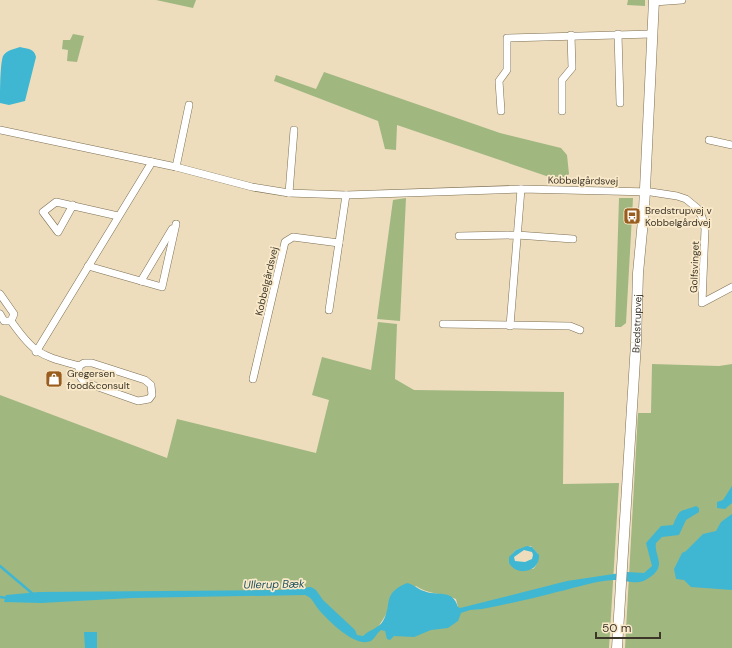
<svg xmlns="http://www.w3.org/2000/svg" width="732" height="648" font-family="'DM Sans',sans-serif">
  <style>
    .green { fill: #a0b780; fill-rule: evenodd }
    .water { fill: #3fb7d3; fill-rule: evenodd }
    .lines { fill: none; stroke-linecap: round; stroke-linejoin: round }
    .stream { stroke: #3fb7d3; stroke-width: 2.5 }
    .street-casing { stroke: #7d6f52; stroke-width: 8 }
    .secondary-casing { stroke: #7d6f52; stroke-width: 11 }
    .street { stroke: #fff; stroke-width: 7 }
    .secondary { stroke: #fff; stroke-width: 10 }
    .labels { text-anchor: middle; stroke-width: 3.5; stroke-linejoin: round; paint-order: stroke }
    .street-label { font-size: 10px; fill: #3d372a; stroke: #faeaca }
    .poi-label { font-size: 10px; fill: #3d372a; stroke: #faeaca; text-anchor: start }
    .water-label { font-size: 11px; font-style: italic; fill: #20525e; stroke: #faeaca }
  </style>
  <rect width="100%" height="100%" fill="#edddbd"/>
  <g class="green">
    <polygon points="156,0 196,0 193,8"/>
    <polygon points="628,0 645,0 645,6 627,5"/>
    <polygon points="73,34 84,36 77,62 67,61 68,50 62,49 63,40 70,40"/>
    <polygon points="324,72 500,133 561,148 567,155 569,174 561,181 397,125 396,150 385,149 378,121 274,81 276,75 316,89"/>
    <polygon points="406,198 400,321 377,319 393,200"/>
    <polygon points="619,198 633,198 626,323 621,327 615,327"/>
    <path d="M 378,322 L 397,324 L 395,379 L 414,390 L 564,392 L 563,484 L 619,483 L 609,648 L 97,648 L 97,632 L 85,632 L 85,648 L 0,648 L 0,395 L 167,458 L 177,419 L 316,453 L 329,400 L 312,395 L 322,357 L 371,370 ZM 531,546 L 538,554 C 537,560 538,565 533,569 L 509,563 L 509,558 L 516,550 ZM 416,586 C 427,594 441,593 456,599 L 458,607 L 447,624 L 428,626 L 409,634 L 378,627 L 387,613 Z"/>
    <polygon points="652,364 719,366 732,364 732,648 625,648 638,413 651,413"/>
  </g>
  <g class="water">
    <path d="M 20,47 C 28,49 34,48 36,57 L 25,101 L 9,105 L 0,103 C 0,93 0,64 3,56 C 7,50 14,49 20,47 Z"/>
    <polygon points="732,486 732,503 725,509 717,508 717,502 723,500"/>
    <path d="M 696,506 L 699,508 L 699,512 L 686,520 L 679,535 L 662,537 L 656,543 C 654,555 665,563 654,574 C 637,589 630,579 613,580 C 594,581 575,588 557,592 C 532,599 507,604 482,609 L 470,610 L 461,613 L 458,621 L 448,628 L 431,630 L 414,637 L 394,636 L 390,640 L 387,639 L 385,631 L 381,630 C 377,633 375,638 371,641 C 355,648 329,621 319,610 C 314,604 313,598 305,595 L 132,598 L 41,603 L 4,602 L 6,595 L 39,592 L 280,590 L 311,587 L 316,590 L 323,600 L 355,630 L 357,635 L 363,636 C 369,630 379,628 383,621 C 393,604 381,594 407,583 C 415,585 417,589 424,591 C 438,597 452,588 458,607 L 460,608 L 567,581 L 627,572 L 644,573 L 652,566 L 646,543 L 661,526 L 673,525 C 681,507 678,513 696,506 Z"/>
    <polygon points="732,514 732,590 691,587 684,580 676,579 674,569 682,553 686,551 703,534 716,531 721,522"/>
    <path d="M 527,546 L 532,547 L 539,555 C 540,572 517,577 509,563 L 509,557 L 516,550 ZM 524,550 L 532,552 L 533,555 L 532,559 L 525,562 L 515,561 L 514,557 Z"/>
    <polygon points="84,632 97,632 97,648 85,648"/>
  </g>
  <g class="lines">
    <g class="stream">
      <polyline points="0,566 33,594"/>
      <polyline points="0,597 7,598"/>
    </g>
    <g class="street-casing">
      <g id="street">
        <polyline points="654,2 682,0"/>
        <polyline points="618,34 620,103"/>
        <polyline points="501,111 499,81 507,70 507,38 652,34"/>
        <polyline points="562,111 562,80 572,68 571,35"/>
        <polyline points="0,130 176,167 252,187 289,193 346,195 521,189 651,192 677,196 686,199 697,208 702,217 705,229 702,303 732,287"/>
        <polyline points="709,140 732,145"/>
        <polyline points="176,167 189,105"/>
        <polyline points="289,193 294,130"/>
        <polyline points="73,205 58,232 43,212 56,202 118,216"/>
        <polyline points="459,236 517,235 573,239"/>
        <polyline points="88,266 162,287 176,224"/>
        <polyline points="141,281 172,229"/>
        <polyline points="0,294 14,314 11,321"/>
        <polyline points="329,310 346,195"/>
        <path d="M 0,314 L 4,321 L 11,321 C 35,355 40,355 79,366 L 84,363 L 92,363 L 145,380 L 151,385 L 152,395 L 149,399 L 138,401 L 84,382 L 79,375 L 79,366"/>
        <polyline points="443,324 570,326 580,330"/>
        <polyline points="510,326 521,189"/>
        <polyline points="36,352 152,162"/>
        <polyline points="253,379 285,242 293,237 339,243"/>
      </g>
    </g>
    <g class="secondary-casing">
      <g id="secondary">
        <path id="s1" d="M 617,648 L 636,343 L 638,273 L 644,210 L 654,0"/>
      </g>
    </g>
    <use href="#street" class="street"/>
    <use href="#secondary" class="secondary"/>
  </g>
  <defs>
    <g id="bus-square" transform="scale(0.9)"><rect x="-9" y="-9" width="18" height="18" rx="4" fill="#995d1f" stroke="#faeaca"/><path d="M-5-6H5V4H4V6H2V4H-2V6H-4V4H-5ZM-3.5-4V0h7V-4ZM-3.5 1.2v1.5H-2V1.2ZM2 1.2v1.5H3.5V1.2Z" fill="#fff"/></g>
    <g id="shop-square" transform="scale(0.9)"><rect x="-9" y="-9" width="18" height="18" rx="4" fill="#995d1f" stroke="#faeaca"/><path d="M-5-2.5h2.3a2.7 3.5 0 0 1 5.4 0H5L5.5 6h-11ZM-1.5-2.5h3a1.5 2.3 0 0 0-3 0Z" fill="#fff"/></g>
  </defs>
  <g fill-rule="evenodd">
    <use href="#bus-square" x="632" y="216"/>
    <use href="#shop-square" x="54" y="379"/>
  </g>
  <g class="labels">
    <g class="street-label">
      <text transform="translate(583 180) rotate(1)" y="4">Kobbelgårdsvej</text>
      <text transform="translate(694 267) rotate(-88)" y="4">Golfsvinget</text>
      <text transform="translate(266 281) rotate(-77)" y="4">Kobbelgårdsvej</text>
      <text dy="4" stroke="none"><textPath href="#s1" startOffset="325">Bredstrupvej</textPath></text>
    </g>
    <g class="poi-label">
      <text x="645" y="214">Bredstrupvej v<tspan x="645" dy="12">Kobbelgårdvej</tspan></text>
      <text x="67" y="377">Gregersen<tspan x="67" dy="12">food&amp;consult</tspan></text>
    </g>
    <g class="water-label">
      <text transform="translate(274 584) rotate(-1)" y="4">Ullerup Bæk</text>
    </g>
  </g>
  <path d="M596 632v6h64v-6" fill="none" stroke="#3d372a" stroke-width="2"/>
  <text x="602" y="632" font-size="12" fill="#3d372a" stroke="#faeaca" stroke-width="3" paint-order="stroke">50 m</text>
</svg>
